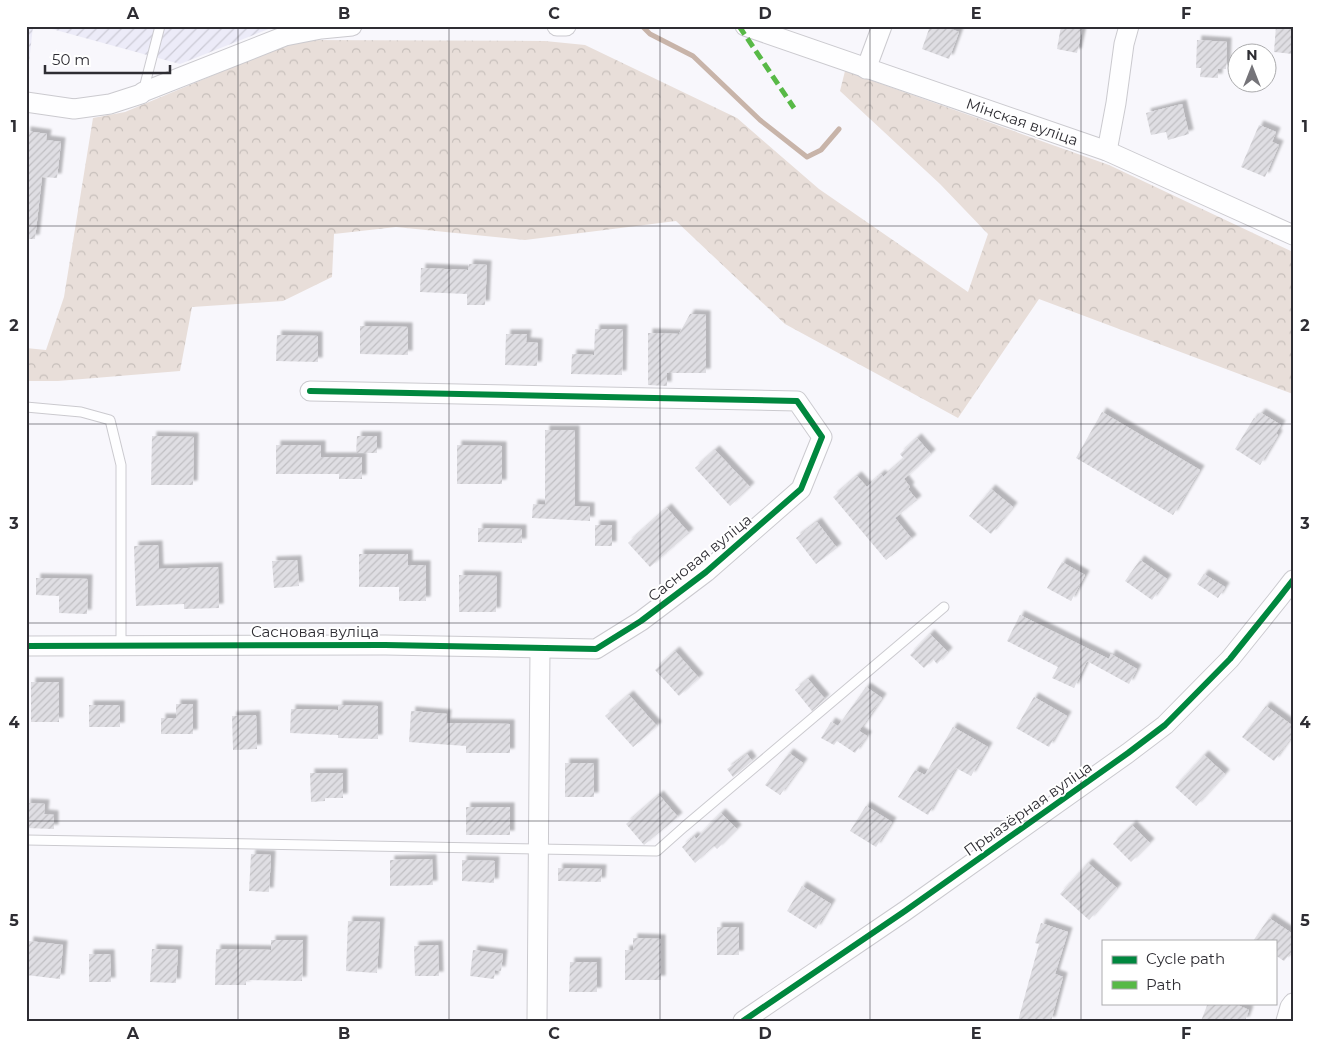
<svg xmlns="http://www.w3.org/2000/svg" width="1319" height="1047" font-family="Montserrat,sans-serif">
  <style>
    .industrial { fill: url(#industrial-furrows) }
    .forest { fill: url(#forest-crowns) }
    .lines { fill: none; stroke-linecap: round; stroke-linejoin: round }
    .stream { stroke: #c8b4a9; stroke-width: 5 }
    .building { fill: url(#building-hatch); filter: url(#shadow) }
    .service-casing { stroke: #cbcacf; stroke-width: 11 }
    .minor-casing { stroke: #cbcacf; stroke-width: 21 }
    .service { stroke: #fefeff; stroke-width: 9 }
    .minor { stroke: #fefeff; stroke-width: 19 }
    .quiet { stroke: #58b947; stroke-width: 5; stroke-dasharray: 10 5; stroke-linecap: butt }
    .cycleway-casing { stroke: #fff; stroke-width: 9 }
    .cycleway { stroke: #00873e; stroke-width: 6 }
    .grid { fill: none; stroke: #2e2d33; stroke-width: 1; stroke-opacity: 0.55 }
    .labels { text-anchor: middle; stroke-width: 4; stroke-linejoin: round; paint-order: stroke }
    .street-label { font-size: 15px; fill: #2e2d33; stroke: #fff }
    .neatline { fill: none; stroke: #2e2d33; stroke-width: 2 }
    .grid-label { font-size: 16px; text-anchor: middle; font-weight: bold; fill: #2e2d33 }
  </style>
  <defs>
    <pattern id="industrial-furrows" width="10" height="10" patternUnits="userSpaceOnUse" patternTransform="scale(1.25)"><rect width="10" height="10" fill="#ecebf8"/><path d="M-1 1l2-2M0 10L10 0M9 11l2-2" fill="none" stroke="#cbcad5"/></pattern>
    <pattern id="forest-crowns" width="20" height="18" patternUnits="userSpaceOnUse" patternTransform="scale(1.25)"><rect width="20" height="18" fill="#e8ded9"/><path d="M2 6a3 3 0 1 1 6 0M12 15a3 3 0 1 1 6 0" fill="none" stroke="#c7bfbb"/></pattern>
    <pattern id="building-hatch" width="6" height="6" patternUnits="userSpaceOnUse" patternTransform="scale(1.25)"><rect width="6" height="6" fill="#dfdee3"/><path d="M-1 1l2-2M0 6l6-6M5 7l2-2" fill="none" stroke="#c0bfc3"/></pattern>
    <filter id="shadow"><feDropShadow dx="4.5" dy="-4.5" stdDeviation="1" flood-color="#0004"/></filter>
  </defs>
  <rect width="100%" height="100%" fill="#f8f7fc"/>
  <g class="industrial">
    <polygon points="26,26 33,26 28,72 26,71"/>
    <polygon points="41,26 276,26 180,64"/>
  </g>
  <polygon class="forest" points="297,40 545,41 585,45 737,118 819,189 968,292 988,234 940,184 840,91 845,71 1109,165 1293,252 1293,394 1039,299 958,418 785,324 676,221 525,240 396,227 334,234 332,277 283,301 192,307 180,371 58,381 26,381 26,348 46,350 64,297 93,118 125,112"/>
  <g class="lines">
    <polyline class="stream" points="642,26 650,34 693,56 760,120 807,157 821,150 839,129"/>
  </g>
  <g class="building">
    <polygon points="930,26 943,26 959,32 949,59 922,49"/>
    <polygon points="1061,26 1082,30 1077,53 1057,49"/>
    <polygon points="1276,26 1293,26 1293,54 1274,52"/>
    <polygon points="1197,40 1227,42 1226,69 1218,69 1218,78 1200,77 1201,68 1196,68"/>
    <polygon points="1182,104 1189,134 1168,140 1166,132 1151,135 1146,113"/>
    <polygon points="1259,125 1276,132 1272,142 1279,145 1265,177 1241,167"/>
    <polygon points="26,131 47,134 46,140 61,142 57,178 42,177 35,239 26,239"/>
    <polygon points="469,264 487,265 485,305 467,305 467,294 420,292 421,268 468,270"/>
    <polygon points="690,314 706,315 706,373 667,373 667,386 648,385 648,333 679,334"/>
    <polygon points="360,326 408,327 408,355 360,354"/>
    <polygon points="595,329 623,329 622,375 571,374 572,354 594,355"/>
    <polygon points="506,334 527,334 526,342 538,343 537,366 505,365"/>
    <polygon points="277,335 318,336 318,362 276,361"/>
    <polygon points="1102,412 1200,470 1173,515 1076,458"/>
    <polygon points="1261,413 1281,425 1276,433 1278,435 1260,465 1235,449 1254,418 1256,419"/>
    <polygon points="545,430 575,430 575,506 590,507 590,521 532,518 533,504 545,505"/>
    <polygon points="152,436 194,437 193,485 151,485"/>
    <polygon points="357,436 377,436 377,453 356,453"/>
    <polygon points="917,438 931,454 904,479 910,487 908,489 917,500 895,518 912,539 886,560 833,497 857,476 867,487 881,474 883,477 904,459 900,454"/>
    <polygon points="276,445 321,445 321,457 362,457 362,479 339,479 339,474 276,474"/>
    <polygon points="457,445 502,446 502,484 457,484"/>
    <polygon points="715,450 750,487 730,506 695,468"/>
    <polygon points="991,489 1013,507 991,534 969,516"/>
    <polygon points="667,508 689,533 650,567 628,543"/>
    <polygon points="817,522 837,548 816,564 796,538"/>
    <rect x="595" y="525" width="17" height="21"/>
    <polygon points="478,528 522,529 522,543 478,542"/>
    <polygon points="158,545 159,569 218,567 219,608 184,609 184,604 136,606 134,546"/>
    <polygon points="359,554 408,554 408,565 426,565 426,601 399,601 399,587 359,587"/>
    <polygon points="297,560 299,586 274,588 272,561"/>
    <polygon points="1140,560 1167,579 1152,600 1125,581"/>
    <polygon points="1062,562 1085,575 1071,601 1047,588"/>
    <polygon points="1204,574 1225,587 1218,598 1197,584"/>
    <polygon points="459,575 497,576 496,612 459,612"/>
    <polygon points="36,578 88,579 87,614 59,613 59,596 36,595"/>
    <polygon points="1020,615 1109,659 1111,654 1137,669 1129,684 1087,661 1074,688 1052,678 1058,667 1007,641"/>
    <polygon points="930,634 948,652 937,664 933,659 924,668 910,655"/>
    <polygon points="675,651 699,678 679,696 655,670"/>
    <polygon points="808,679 825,699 812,711 795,690"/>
    <rect x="31" y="682" width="28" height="40"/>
    <polygon points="866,687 882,698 859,731 867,736 855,753 837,741 834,745 821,738 831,722 838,726"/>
    <polygon points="629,695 657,726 633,747 605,716"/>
    <polygon points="1034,697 1067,716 1049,747 1016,728"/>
    <polygon points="176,704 193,704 193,734 161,734 161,718 176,718"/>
    <rect x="89" y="705" width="31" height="22"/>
    <polygon points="338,705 378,706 378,739 338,738 338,735 290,733 291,709 338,710"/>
    <polygon points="1266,706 1293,726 1293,735 1274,761 1242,737"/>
    <polygon points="411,711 447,714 446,723 510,724 510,753 466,753 466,746 409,742"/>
    <polygon points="256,715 257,749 233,750 232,716"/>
    <polygon points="953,727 988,747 971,776 956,768 928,815 898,797 915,770 925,775"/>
    <polygon points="789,753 803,763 780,795 765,785"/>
    <polygon points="747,754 752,761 733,777 727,769"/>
    <polygon points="1204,755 1225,774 1196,806 1175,787"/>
    <rect x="565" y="763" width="29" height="34"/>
    <polygon points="310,773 343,773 343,798 325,798 325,801 311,802"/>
    <polygon points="659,795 678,817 644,845 626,824"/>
    <polygon points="26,803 45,804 44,814 54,815 54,829 26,828"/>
    <polygon points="866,806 892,822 876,847 850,831"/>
    <rect x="466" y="807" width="44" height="28"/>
    <polygon points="721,813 737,829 717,849 714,846 695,863 682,847 694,836 696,839"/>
    <polygon points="1132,825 1150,843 1131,862 1113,844"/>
    <polygon points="251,854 271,855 269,892 249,891"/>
    <polygon points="432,859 433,885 390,886 390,860"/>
    <polygon points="462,860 495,861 494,883 462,881"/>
    <polygon points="1088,863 1117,888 1089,920 1060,894"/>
    <polygon points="558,868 602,869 601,882 558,881"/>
    <polygon points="802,886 831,904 816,929 787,911"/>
    <polygon points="1269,918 1293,934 1293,950 1284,961 1275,955 1275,941 1253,941"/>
    <polygon points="348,921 380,922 377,973 346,971"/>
    <polygon points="1041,923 1068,932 1055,974 1063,977 1051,1021 1018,1021 1039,944 1035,943"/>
    <rect x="717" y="927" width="22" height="28"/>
    <polygon points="633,938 661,939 661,980 625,980 625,950 633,950"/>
    <polygon points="271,940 303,940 302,981 246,980 246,985 215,985 216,949 271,950"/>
    <polygon points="29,941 63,945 60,979 26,975"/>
    <polygon points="438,945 439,976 415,976 414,946"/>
    <polygon points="152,949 178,950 176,983 150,982"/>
    <polygon points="473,950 503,954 501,971 495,970 494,979 470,976"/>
    <polygon points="89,954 110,954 111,982 89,982"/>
    <polygon points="570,962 597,962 597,992 569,992"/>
    <polygon points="1208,1003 1233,1003 1249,1010 1245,1021 1201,1021"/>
  </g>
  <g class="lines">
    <g class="service-casing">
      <g id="service">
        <polyline points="143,92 160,26"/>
        <polyline points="26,407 81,412 110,420 121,465 121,645"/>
        <polyline points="26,840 657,851 684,827 944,607"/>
      </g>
    </g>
    <g class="minor-casing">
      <g id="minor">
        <polyline points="557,26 566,26"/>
        <polyline points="745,26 1107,151 1293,235"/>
        <polyline points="866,69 882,26"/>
        <polyline points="26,102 74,109 110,104 141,94 143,92 285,36 321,29 352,26"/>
        <polyline points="1107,151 1116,103 1124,44 1129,26"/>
        <polyline points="26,646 385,645 596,649 641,621 706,572 801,489 822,437 797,401 310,391"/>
        <polyline points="537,1021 540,649"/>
        <polyline points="743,1021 905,911 1128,753 1165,725 1230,659 1279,598 1293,580"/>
        <polyline points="1286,1021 1290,1007 1293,1003"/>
      </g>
    </g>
    <use href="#service" class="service"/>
    <use href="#minor" class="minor"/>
    <polyline class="quiet" points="739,26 794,108"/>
    <g class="cycleway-casing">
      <g id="cycleway">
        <polyline points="26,646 385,645 596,649 641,621 706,572 801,489 822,437 797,401 310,391"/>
        <polyline points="743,1021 905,911 1128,753 1165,725 1230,659 1279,598 1293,580"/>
      </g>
    </g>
    <use href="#cycleway" class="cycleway"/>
  </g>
  <path class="grid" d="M 238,26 L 238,1021M 449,26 L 449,1021M 660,26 L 660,1021M 870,26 L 870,1021M 1081,26 L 1081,1021M 26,226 L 1293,226M 26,424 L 1293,424M 26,623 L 1293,623M 26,821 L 1293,821"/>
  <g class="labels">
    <g class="street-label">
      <text transform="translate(1022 122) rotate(19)" y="5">Мінская вуліца</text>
      <text transform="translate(700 558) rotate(-39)" y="5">Сасновая вуліца</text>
      <text x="315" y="637">Сасновая вуліца</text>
      <text transform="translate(1028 809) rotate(-35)" y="5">Прыазёрная вуліца</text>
    </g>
  </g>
  <rect width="1319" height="1047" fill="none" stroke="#ffffff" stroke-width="55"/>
  <rect x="1102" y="940" width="175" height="65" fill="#ffffff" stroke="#ababad"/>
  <rect x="1112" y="956" width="25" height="8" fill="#00873e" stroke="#ababad"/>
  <text x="1146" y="964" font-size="15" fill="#2e2d33">Cycle path</text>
  <rect x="1112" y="981" width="25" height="8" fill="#58b947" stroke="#ababad"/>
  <text x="1146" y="990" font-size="15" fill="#2e2d33">Path</text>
  <g transform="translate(1252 68)"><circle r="24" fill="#ffffff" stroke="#ababad"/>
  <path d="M0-4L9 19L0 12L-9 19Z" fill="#757479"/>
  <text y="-8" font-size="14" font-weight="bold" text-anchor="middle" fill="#2e2d33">N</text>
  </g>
  <path d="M45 65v8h125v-8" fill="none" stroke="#2e2d33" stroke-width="2.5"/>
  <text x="52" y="65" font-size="15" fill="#2e2d33" stroke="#ffffff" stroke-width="4" paint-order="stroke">50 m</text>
  <rect x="28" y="28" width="1264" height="992" class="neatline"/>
  <g class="grid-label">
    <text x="133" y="19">A</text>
    <text x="344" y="19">B</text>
    <text x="554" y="19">C</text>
    <text x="765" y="19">D</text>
    <text x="976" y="19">E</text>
    <text x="1186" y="19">F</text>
    <text x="14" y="132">1</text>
    <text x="1305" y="132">1</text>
    <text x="14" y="331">2</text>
    <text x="1305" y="331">2</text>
    <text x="14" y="529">3</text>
    <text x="1305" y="529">3</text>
    <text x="14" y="728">4</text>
    <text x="1305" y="728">4</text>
    <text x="14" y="926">5</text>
    <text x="1305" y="926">5</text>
    <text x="133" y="1039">A</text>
    <text x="344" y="1039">B</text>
    <text x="554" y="1039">C</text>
    <text x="765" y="1039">D</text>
    <text x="976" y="1039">E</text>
    <text x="1186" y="1039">F</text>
  </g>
</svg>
